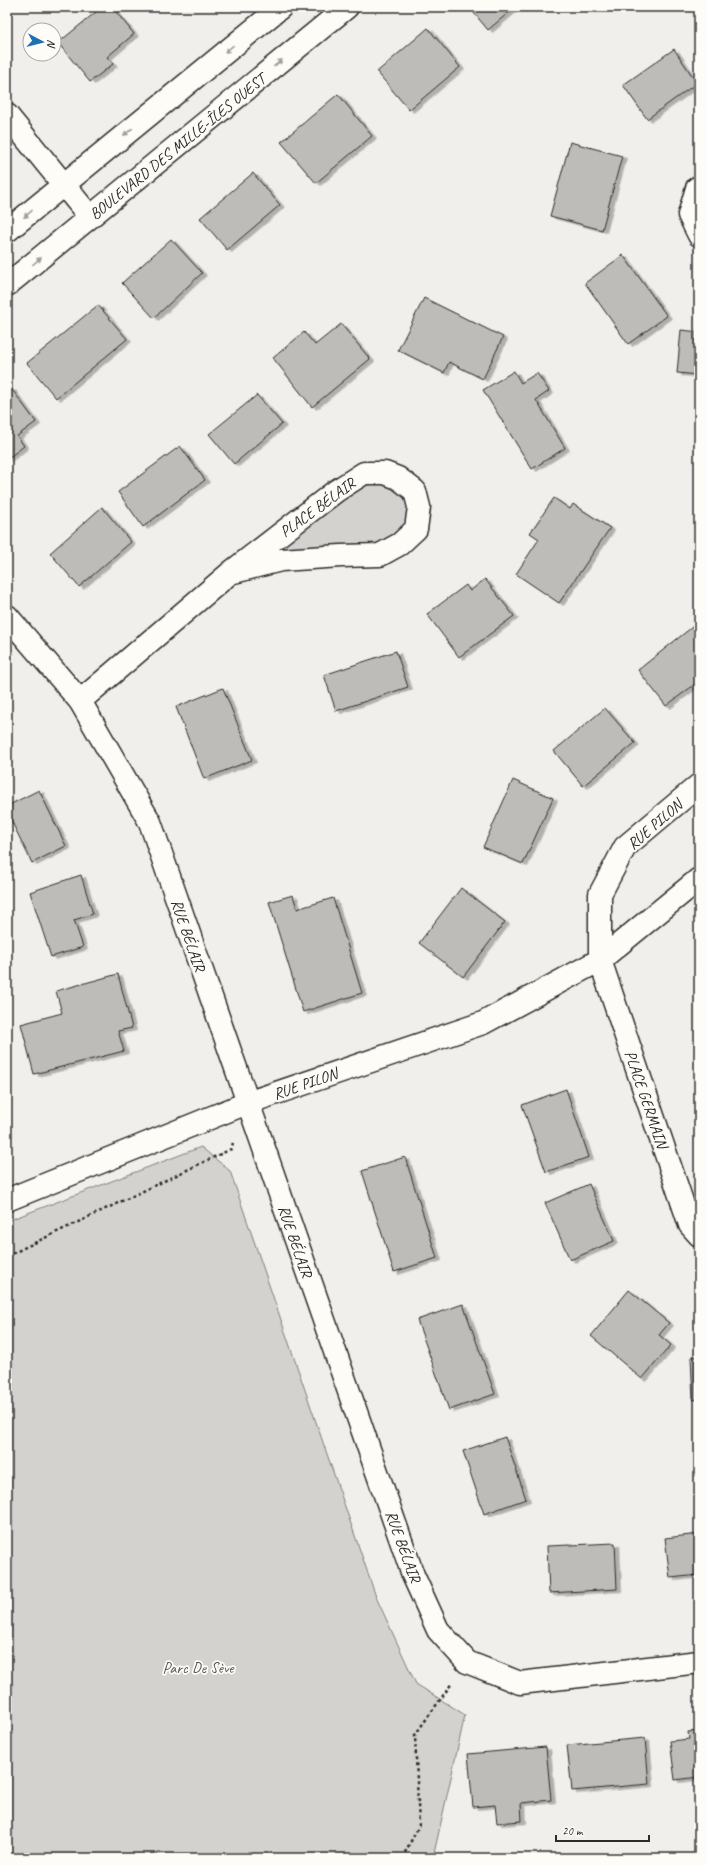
<svg xmlns="http://www.w3.org/2000/svg" width="706" height="1865" font-family="Caveat,sans-serif">
  <style>
    .green { fill: #d3d2cf; stroke: #7f7e7d }
    .building { fill: #bdbcb8; stroke: #2b2b2b; filter: url(#shadow) }
    .lines { fill: none; stroke-linecap: round; stroke-linejoin: round }
    .minor-casing { stroke: #2b2b2b; stroke-width: 25 }
    .tertiary-casing { stroke: #2b2b2b; stroke-width: 25 }
    .path { stroke: #2b2b2b; stroke-width: 2.5; stroke-dasharray: 3 3; stroke-linecap: butt }
    .minor { stroke: #fdfcf7; stroke-width: 22 }
    .tertiary { stroke: #fdfcf7; stroke-width: 22 }
    .oneway { fill: #9e9e9b }
    .labels { text-anchor: middle; stroke-width: 3.5; stroke-linejoin: round; paint-order: stroke }
    .street-label { font-size: 16px; fill: #2b2b2b; stroke: #fdfcf7 }
    .park-label { font-size: 16px; fill: #555554; stroke: #fdfcf7 }
  </style>
  <defs>
    <filter id="shadow"><feDropShadow dx="4.5" dy="2.5" stdDeviation="0" flood-color="#0004"/></filter>
  </defs>
  <rect width="100%" height="100%" fill="#f0efeb"/>
  <filter id="ink" filterUnits="userSpaceOnUse"><feTurbulence type="fractalNoise" baseFrequency=".025" numOctaves="2"/><feDisplacementMap in="SourceGraphic" scale="8" xChannelSelector="R" yChannelSelector="G"/><feConvolveMatrix kernelMatrix="1 2 1 2 8 2 1 2 1" color-interpolation-filters="sRGB"/></filter>
  <g filter="url(#ink)">
    <g class="green">
      <polygon points="370,484 389,485 407,499 408,526 377,547 258,560 353,492"/>
      <polygon points="201,1147 230,1171 376,1597 416,1684 465,1715 433,1858 7,1858 7,1221"/>
    </g>
    <g class="building">
      <polygon points="102,7 112,7 134,34 107,57 113,64 90,82 58,43"/>
      <polygon points="469,7 515,7 488,30"/>
      <polygon points="428,28 460,67 409,110 377,72"/>
      <polygon points="674,49 697,83 647,119 623,85"/>
      <polygon points="338,94 372,136 316,183 281,142"/>
      <polygon points="570,142 622,156 602,230 550,216"/>
      <polygon points="253,173 280,205 227,250 200,218"/>
      <polygon points="171,239 202,273 154,318 122,283"/>
      <polygon points="623,255 667,316 628,344 585,283"/>
      <polygon points="424,298 503,337 483,379 449,362 444,373 398,350"/>
      <polygon points="98,305 127,339 56,398 27,363"/>
      <polygon points="341,324 370,359 312,407 273,358 304,332 315,345"/>
      <polygon points="681,330 699,332 699,375 677,373"/>
      <polygon points="514,371 521,383 537,373 549,391 536,400 565,448 532,469 483,390"/>
      <polygon points="11,388 36,422 17,436 24,446 7,459 7,391"/>
      <polygon points="257,395 282,424 234,464 209,434"/>
      <polygon points="180,446 205,480 143,527 118,492"/>
      <polygon points="554,498 570,509 573,504 610,528 559,603 516,574 539,539 530,533"/>
      <polygon points="102,507 131,542 79,587 50,553"/>
      <polygon points="485,579 514,616 459,657 427,614 466,585 470,591"/>
      <polygon points="696,624 699,628 699,681 666,706 638,670"/>
      <polygon points="396,651 408,687 336,711 324,675"/>
      <polygon points="223,688 252,760 204,779 176,707"/>
      <polygon points="605,708 635,743 583,786 554,751"/>
      <polygon points="513,780 553,798 523,864 483,847"/>
      <polygon points="39,790 66,846 32,863 7,812 7,806"/>
      <polygon points="81,875 93,914 74,920 83,947 51,957 30,892"/>
      <polygon points="461,888 505,922 463,977 419,943"/>
      <polygon points="293,895 297,909 333,898 362,993 303,1012 269,902"/>
      <polygon points="118,974 132,1028 118,1031 124,1051 34,1074 21,1024 62,1013 56,991"/>
      <polygon points="566,1089 589,1157 546,1172 522,1105"/>
      <polygon points="405,1157 437,1258 394,1272 362,1171"/>
      <polygon points="589,1184 614,1241 570,1260 545,1203"/>
      <polygon points="629,1290 669,1323 659,1335 671,1345 642,1379 591,1336"/>
      <polygon points="463,1304 495,1394 449,1410 417,1320"/>
      <polygon points="699,1356 699,1399 693,1400 691,1357"/>
      <polygon points="505,1437 526,1499 484,1514 463,1451"/>
      <polygon points="699,1534 699,1575 670,1578 665,1538"/>
      <polygon points="615,1543 617,1589 549,1593 547,1546"/>
      <polygon points="699,1731 699,1777 675,1780 670,1741 689,1739 688,1732"/>
      <polygon points="645,1738 649,1784 572,1791 567,1745"/>
      <polygon points="546,1747 551,1800 521,1803 522,1821 497,1823 495,1805 473,1807 468,1754"/>
    </g>
    <g class="lines">
      <g class="minor-casing">
        <g id="minor">
          <polyline points="7,115 90,217"/>
          <polyline points="699,187 697,188 689,215 699,235"/>
          <polyline points="7,616 80,701 150,822 413,1575 438,1630 467,1662 520,1683 699,1662"/>
          <polyline points="80,701 230,573 281,560 341,556 380,555 400,544 416,529 419,507 415,491 398,478 385,473 364,473 336,491 230,573"/>
          <polyline points="699,785 625,847 600,894 600,960 690,1225 699,1235"/>
          <polyline points="7,1200 247,1103 483,1023 600,960 699,879"/>
        </g>
      </g>
      <g class="tertiary-casing">
        <g id="tertiary">
          <polyline points="7,231 281,7"/>
          <polyline points="7,285 347,7"/>
        </g>
      </g>
      <g class="path">
        <polyline points="7,1256 231,1149 233,1143"/>
        <polyline points="402,1858 419,1826 415,1735 452,1683"/>
      </g>
      <use href="#minor" class="minor"/>
      <use href="#tertiary" class="tertiary"/>
    </g>
    <defs><path id="oneway-solid" d="M-6-.8H1V-3.2L6.5 0L1 3.2V.8H-6Z"/></defs>
    <g class="oneway">
      <use href="#oneway-solid" transform="translate(229 49) rotate(141)"/>
      <use href="#oneway-solid" transform="translate(278 63) rotate(-39)"/>
      <use href="#oneway-solid" transform="translate(128 132) rotate(141)"/>
      <use href="#oneway-solid" transform="translate(28 214) rotate(140)"/>
      <use href="#oneway-solid" transform="translate(37 261) rotate(-39)"/>
    </g>
  </g>
  <g class="labels">
    <g class="street-label">
      <text transform="translate(177 146) rotate(-39)" y="6">BOULEVARD DES MILLE-ÎLES OUEST</text>
      <text transform="translate(317 507) rotate(-36)" y="6">PLACE BÉLAIR</text>
      <text transform="translate(654 824) rotate(-41)" y="6">RUE PILON</text>
      <text transform="translate(189 935) rotate(71)" y="6">RUE BÉLAIR</text>
      <text transform="translate(305 1083) rotate(-19)" y="6">RUE PILON</text>
      <text transform="translate(647 1099) rotate(71)" y="6">PLACE GERMAIN</text>
      <text transform="translate(296 1241) rotate(71)" y="6">RUE BÉLAIR</text>
      <text transform="translate(404 1546) rotate(70)" y="6">RUE BÉLAIR</text>
    </g>
    <g class="park-label">
      <text x="198" y="1673">Parc De Sève</text>
    </g>
  </g>
  <rect width="706" height="1865" fill="none" stroke="#fdfcf7" stroke-width="24"/>
  <rect x="12" y="12" width="682" height="1841" fill="none" stroke="#2b2b2b" stroke-width="1.5" filter="url(#ink)"/>
  <g transform="translate(42 42) rotate(97)"><circle r="19" fill="#fdfcf7" stroke="#a9a8a5"/>
  <path d="M0-3L7 15L0 10L-7 15Z" fill="#1f6fb2"/>
  <text y="-6" font-size="11" font-weight="bold" text-anchor="middle" fill="#2b2b2b">N</text>
  </g>
  <path d="M556 1835v6h93v-6" fill="none" stroke="#2b2b2b" stroke-width="2"/>
  <text x="562" y="1835" font-size="12" fill="#2b2b2b" stroke="#fdfcf7" stroke-width="3" paint-order="stroke">20 m</text>
</svg>
